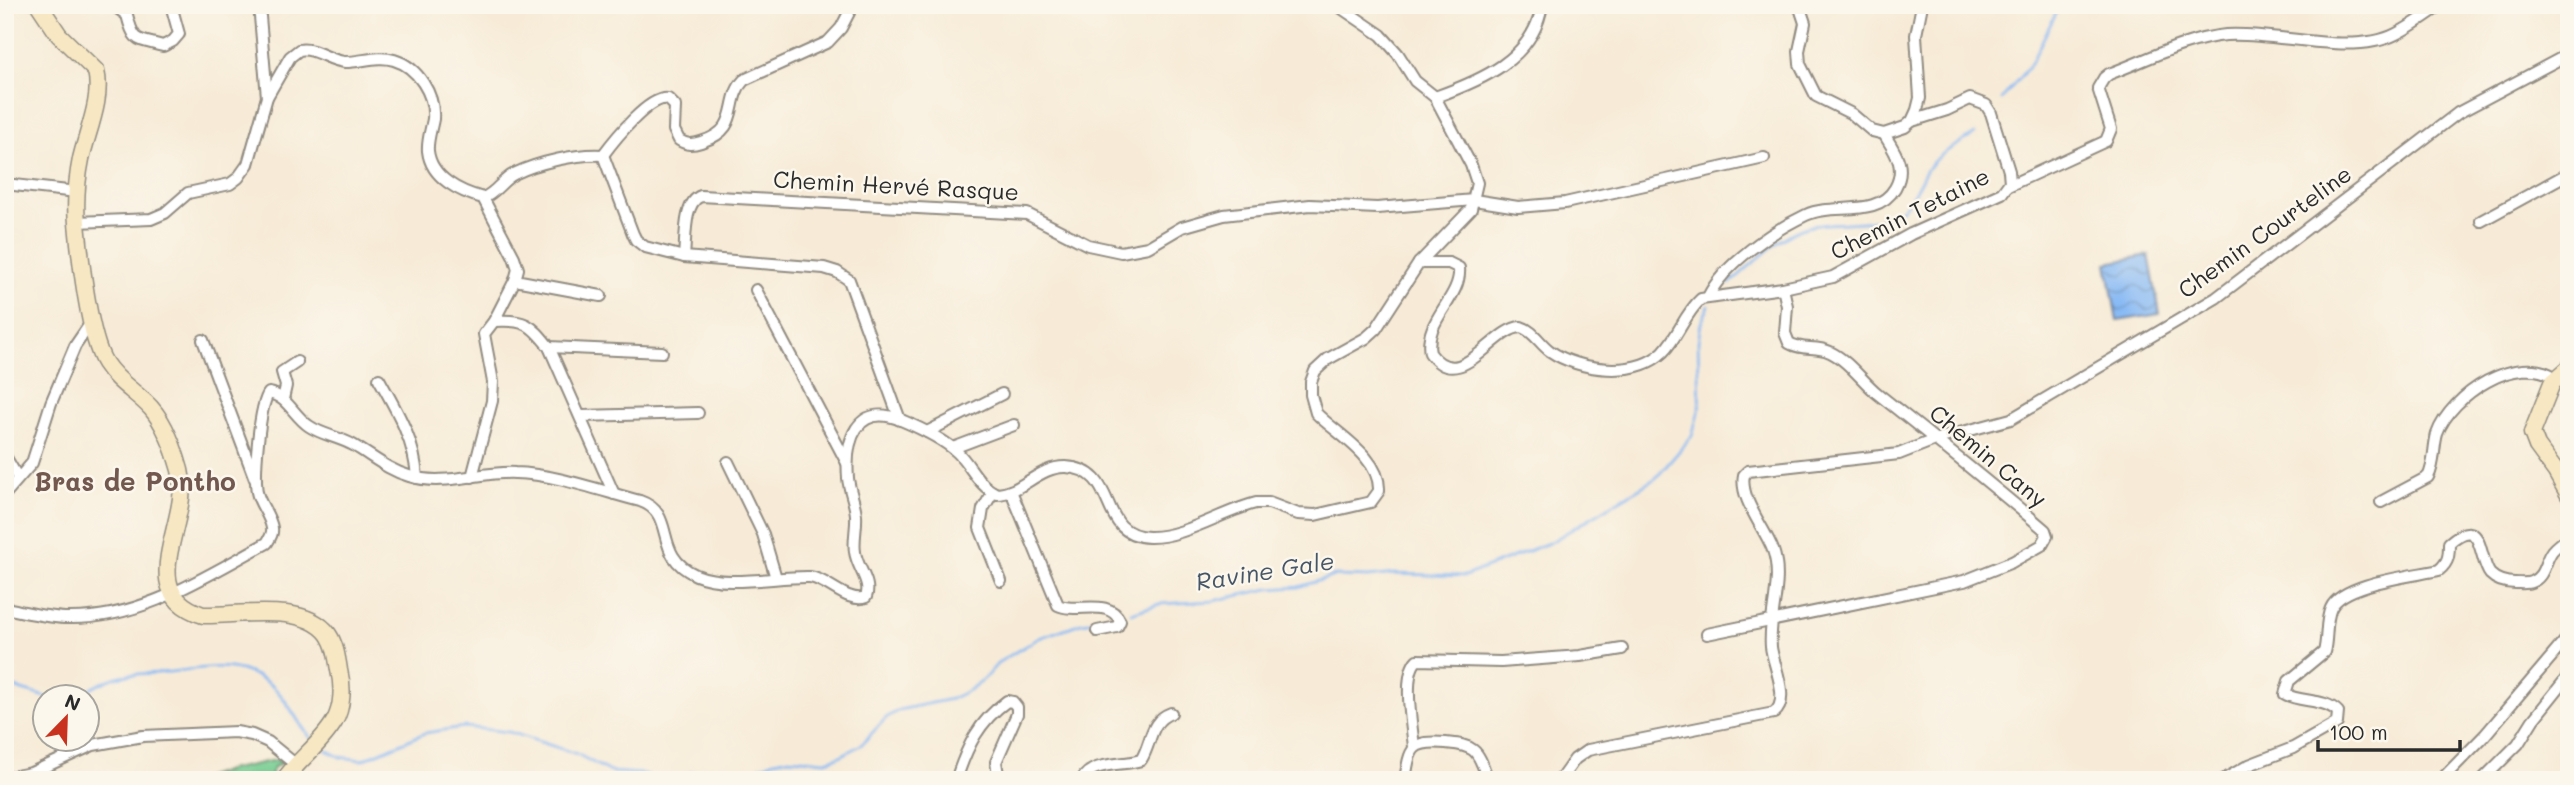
<svg xmlns="http://www.w3.org/2000/svg" width="2574" height="785" font-family="Mali,sans-serif">
  <style>
    .green { fill: #76cc91; stroke: #507c5e; stroke-width: 2 }
    .water { fill: url(#water-waves); stroke: #597290; stroke-width: 2 }
    .lines { fill: none; stroke-linecap: round; stroke-linejoin: round }
    .stream { stroke: #87b9f4; stroke-width: 2.5 }
    .minor-casing { stroke: #918b81; stroke-width: 14 }
    .secondary-casing { stroke: #918b81; stroke-width: 19 }
    .minor { stroke: #fff; stroke-width: 10 }
    .secondary { stroke: #f7e8c3; stroke-width: 16 }
    .labels { text-anchor: middle; stroke-width: 5; stroke-linejoin: round; paint-order: stroke }
    .street-label { font-size: 23px; fill: #2b2b2b; stroke: #fbf7ec }
    .water-label { font-size: 24px; font-style: italic; fill: #475667; stroke: #fbf7ec }
    .quarter-label { font-size: 26px; font-weight: bold; fill: #72584e; stroke: #fbf7ec }
  </style>
  <defs>
    <pattern id="water-waves" width="16" height="10" patternUnits="userSpaceOnUse" patternTransform="scale(1.75)"><rect width="16" height="10" fill="#87b9f4"/><path d="M0 5q4-4 8 0t8 0" fill="none" stroke="#6f97c6"/></pattern>
  </defs>
  <rect width="100%" height="100%" fill="#fbf7ec"/>
  <filter id="ink" filterUnits="userSpaceOnUse"><feTurbulence type="fractalNoise" baseFrequency=".0143" numOctaves="2"/><feDisplacementMap in="SourceGraphic" scale="14" xChannelSelector="R" yChannelSelector="G"/><feConvolveMatrix kernelMatrix="1 2 1 2 8 2 1 2 1" color-interpolation-filters="sRGB"/></filter>
  <filter id="wash" filterUnits="userSpaceOnUse"><feTurbulence type="fractalNoise" baseFrequency=".00686" numOctaves="4" result="noise"/><feDisplacementMap in="SourceGraphic" scale="28" xChannelSelector="R" yChannelSelector="G"/><feGaussianBlur stdDeviation="1.57" result="paint"/><feColorMatrix in="noise" values="0 0 0 0 0 0 0 0 0 0 0 0 0 0 0 0 0 1.4 0 .05"/><feComposite in="paint" operator="in"/></filter>
  <g filter="url(#wash)">
    <rect width="100%" height="100%" fill="#f7ebd7"/>
    <polygon class="green" points="281,759 282,763 274,767 268,780 199,780 228,770"/>
    <polygon class="water" points="2149,255 2160,314 2117,321 2107,263"/>
    <g class="lines">
      <g class="stream">
        <polyline points="2001,100 2030,65 2060,5"/>
        <path d="M 1729,284 C 1750,267 1781,234 1807,227 C 1837,220 1869,228 1897,212 C 1914,202 1919,178 1931,164 C 1944,150 1960,144 1975,134"/>
        <polyline points="1131,613 1159,604 1213,601 1268,589 1298,587 1335,576 1368,577 1395,574 1465,576 1551,542 1656,478 1692,436 1700,406 1698,342 1701,323 1709,306"/>
        <polyline points="5,685 49,698"/>
        <path d="M 62,698 C 82,697 98,682 117,677 C 132,673 144,674 159,673 C 203,670 233,656 272,686 C 289,700 296,722 311,738"/>
        <polyline points="326,750 340,757 362,760 425,733 464,727 509,732 531,739 577,754 610,772 644,774 660,780 672,779 692,772 703,772 731,777 746,773 774,761 789,758 826,761 838,757 861,745 886,718 899,710 951,699 969,690 984,679 999,662 1039,638 1081,623 1112,618"/>
      </g>
    </g>
  </g>
  <g filter="url(#ink)">
    <g class="lines">
      <g class="minor-casing">
        <g id="minor">
          <path d="M 113,5 L 127,15 C 134,43 137,39 163,46 L 173,41 L 179,34 L 171,5"/>
          <polyline points="259,5 267,97"/>
          <polyline points="1799,5 1805,23 1799,51 1800,64 1816,96 1852,114 1872,131 1884,134 1905,127 1912,121 1917,110 1920,98 1916,35 1922,5"/>
          <path d="M 1435,97 C 1480,81 1534,59 1542,5"/>
          <polyline points="603,155 633,234 636,240 645,247 684,257 824,268 837,272 849,280 900,420"/>
          <polyline points="5,184 77,192"/>
          <path d="M 2008,186 L 2106,141 L 2111,129 L 2098,88 L 2104,78 L 2109,74 C 2147,60 2185,39 2226,35 C 2275,31 2351,57 2396,34 C 2412,26 2427,15 2441,5"/>
          <polyline points="2481,221 2569,173"/>
          <path d="M 77,222 L 151,219 L 165,213 L 188,193 L 230,184 L 238,178 L 248,164 L 267,97 L 290,57 L 299,50 C 315,47 329,61 345,62 C 362,62 378,55 394,60 C 418,67 435,95 433,119 C 431,130 427,141 428,151 C 431,178 460,192 483,198 C 496,193 502,180 514,174 C 536,163 578,153 603,155 C 614,140 650,95 668,99 L 675,106 L 674,130 L 679,140 C 687,145 692,145 701,142 C 743,129 724,101 744,80 L 828,42 L 841,28 L 853,5"/>
          <path d="M 684,257 C 686,240 683,202 701,196 L 1027,214 L 1088,245 L 1121,252 L 1148,247 L 1182,227 L 1224,215 L 1310,205 L 1377,208 L 1474,200 L 1518,207 L 1565,203 L 1764,158"/>
          <path d="M 1419,263 L 1449,263 L 1459,268 C 1462,298 1423,320 1430,353 C 1460,395 1493,328 1521,327 C 1534,331 1539,343 1550,351 C 1579,371 1636,378 1663,352 C 1678,337 1685,313 1701,299 L 1783,288 L 1833,277 L 1911,234 L 2002,193 L 2010,182 L 2009,171 L 1991,113 L 1986,105 L 1970,99 L 1947,110 L 1912,121"/>
          <polyline points="515,280 601,296"/>
          <polyline points="756,290 847,463"/>
          <path d="M 1708,297 C 1724,264 1772,231 1806,215 C 1834,202 1877,219 1895,188 C 1907,167 1895,152 1884,134"/>
          <path d="M 494,321 C 525,319 531,324 549,347 L 614,494"/>
          <polyline points="203,340 255,479"/>
          <polyline points="549,347 662,352"/>
          <path d="M 379,379 C 397,411 415,441 417,478"/>
          <polyline points="283,399 286,386 282,372 297,362"/>
          <polyline points="581,416 698,413"/>
          <polyline points="927,432 1002,394"/>
          <polyline points="953,448 1014,425"/>
          <polyline points="5,456 18,478"/>
          <polyline points="728,462 763,534 776,578"/>
          <polyline points="472,477 492,401 493,382 484,334 494,321 515,280 518,269 514,257 483,198"/>
          <path d="M 1011,491 L 1058,605 C 1076,614 1109,597 1120,621 L 1117,627 L 1097,631"/>
          <polyline points="993,492 983,509 980,528 1001,581"/>
          <polyline points="5,494 32,463 51,403 75,346 92,321"/>
          <path d="M 2381,502 L 2428,477 C 2435,464 2433,448 2437,434 C 2451,395 2517,351 2556,378"/>
          <path d="M 5,608 C 26,612 48,618 69,618 C 142,619 204,577 267,543 C 270,538 273,534 272,528 C 270,515 259,504 257,492 C 254,475 259,405 269,393 C 287,396 294,416 309,426 C 322,435 339,437 353,445 C 372,456 388,470 409,476 C 444,487 480,471 515,473 C 555,474 601,491 640,501 C 678,514 651,555 696,575 C 727,588 776,576 810,577 C 829,580 848,604 866,597 C 872,582 857,568 855,552 C 853,540 857,527 856,515 C 855,502 849,490 848,478 C 845,441 856,402 901,420 C 920,428 942,438 957,452 C 971,465 978,486 997,494 C 1022,493 1039,466 1066,467 C 1121,470 1095,535 1149,537 C 1183,538 1223,511 1256,503 L 1269,503 L 1298,514 L 1315,515 L 1371,502 L 1379,491 C 1381,457 1336,434 1316,413 L 1311,395 L 1311,382 L 1315,371 L 1328,359 L 1366,338 L 1376,329 L 1419,263 L 1471,209 L 1477,183 L 1471,165 L 1435,97 L 1415,81 L 1398,54 L 1381,35 L 1337,5"/>
          <path d="M 1707,634 L 1964,581 L 2012,562 L 2042,545 L 2047,536 L 2045,530 C 1990,483 1935,439 1878,394 C 1862,381 1849,361 1830,352 C 1817,345 1802,351 1789,343 L 1785,333 L 1787,306 L 1783,288"/>
          <path d="M 1414,747 C 1412,726 1402,675 1417,660 L 1501,662 L 1580,656 L 1622,649"/>
          <polyline points="5,778 31,773 93,745 143,736 236,732 252,735 268,742 295,764"/>
          <path d="M 956,780 C 967,747 978,722 1007,701 L 1013,702 L 1017,707 L 1017,714 L 996,762 L 999,780"/>
          <path d="M 1082,780 C 1091,761 1123,766 1141,760 C 1152,743 1149,721 1171,713"/>
          <path d="M 1405,780 C 1410,748 1411,740 1446,743 C 1455,744 1465,744 1473,750 C 1481,756 1484,770 1488,780"/>
          <path d="M 1560,780 L 1575,759 L 1588,750 L 1774,713 C 1791,700 1773,665 1771,647 C 1768,616 1784,581 1773,550 C 1765,528 1739,499 1744,475 L 1748,471 L 1899,454 L 1937,439 L 2011,419 L 2216,298 L 2458,113 L 2569,54"/>
          <path d="M 2223,780 L 2249,765 L 2293,748 L 2337,723 L 2338,712 C 2325,698 2301,703 2285,694 L 2289,681 L 2324,652 C 2328,638 2325,621 2331,608 C 2342,583 2413,576 2439,570 C 2449,562 2449,555 2449,543 C 2484,512 2478,559 2490,574 C 2497,581 2505,583 2515,583 C 2520,583 2527,584 2531,582 C 2545,577 2544,562 2552,551 C 2557,545 2563,541 2569,537"/>
          <polyline points="2441,780 2485,735 2569,636"/>
          <polyline points="2482,780 2518,744 2533,720 2569,675"/>
        </g>
      </g>
      <g class="secondary-casing">
        <g id="secondary">
          <path d="M 39,5 L 59,35 L 96,71 C 103,98 87,132 81,159 C 77,179 75,202 77,223 C 80,256 89,338 105,363 C 117,382 136,392 151,408 C 166,425 174,449 180,470 C 193,520 131,592 203,615 C 238,616 304,602 328,634 C 335,644 337,657 339,670 C 343,686 343,707 334,722 C 321,744 299,759 284,780"/>
          <polyline points="2569,368 2552,383 2532,433 2537,446 2556,472 2569,495"/>
        </g>
      </g>
      <use href="#minor" class="minor"/>
      <use href="#secondary" class="secondary"/>
    </g>
  </g>
  <g class="labels">
    <g class="street-label">
      <text transform="translate(896 186) rotate(3)" y="8">Chemin Hervé Rasque</text>
      <text transform="translate(1910 214) rotate(-27)" y="8">Chemin Tetaine</text>
      <text transform="translate(2265 232) rotate(-36)" y="8">Chemin Courteline</text>
      <text transform="translate(1988 456) rotate(40)" y="8">Chemin Cany</text>
    </g>
    <g class="water-label">
      <text transform="translate(1265 572) rotate(-9)" y="8">Ravine Gale</text>
    </g>
    <g class="quarter-label">
      <text x="135" y="491">Bras de Pontho</text>
    </g>
  </g>
  <rect width="2574" height="785" fill="none" stroke="#fbf7ec" stroke-width="28"/>
  <g transform="translate(66 718) rotate(23)"><circle r="33" fill="#fbf7ec" stroke="#a8a59f" stroke-width="2"/>
  <path d="M0-5L12 26L0 18L-12 26Z" fill="#c8321e"/>
  <text y="-10" font-size="19" font-weight="bold" text-anchor="middle" fill="#2b2b2b">N</text>
  </g>
  <path d="M2318 740v10h142v-10" fill="none" stroke="#2b2b2b" stroke-width="3.5"/>
  <text x="2329" y="740" font-size="21" fill="#2b2b2b" stroke="#fbf7ec" stroke-width="5" paint-order="stroke">100 m</text>
</svg>
